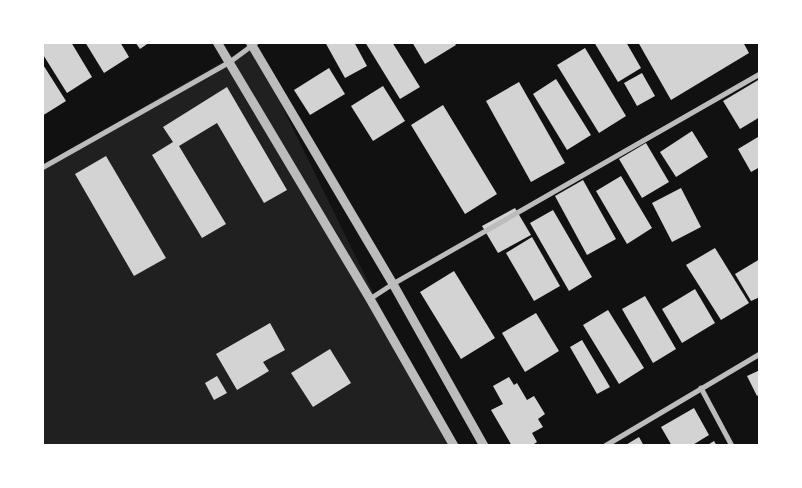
<svg xmlns="http://www.w3.org/2000/svg" width="802" height="488" font-family="Rubik,sans-serif">
  <style>
    .green { fill: #202020 }
    .building { fill: #d3d3d3 }
    .lines { fill: none; stroke-linecap: round; stroke-linejoin: round }
    .minor { stroke: #bcbcbc; stroke-width: 5 }
    .tertiary { stroke: #bcbcbc; stroke-width: 9 }
  </style>
  <rect width="100%" height="100%" fill="#111"/>
  <polygon class="green" points="252,45 448,445 43,445 42,165"/>
  <g class="building">
    <polygon points="42,42 71,42 92,77 67,93 42,53"/>
    <polygon points="85,42 120,42 129,57 104,73"/>
    <polygon points="135,42 150,42 140,49"/>
    <polygon points="325,42 354,42 367,66 345,78"/>
    <polygon points="365,42 392,42 420,87 400,99"/>
    <polygon points="412,42 454,42 456,45 425,64"/>
    <polygon points="594,42 626,42 641,68 618,82"/>
    <polygon points="638,42 743,42 749,53 671,100"/>
    <polygon points="585,48 626,116 599,133 557,65"/>
    <polygon points="42,63 66,101 42,116"/>
    <polygon points="329,68 345,94 310,115 294,90"/>
    <polygon points="642,73 655,96 637,106 624,83"/>
    <polygon points="556,79 591,135 567,150 533,94"/>
    <polygon points="760,79 760,117 740,129 723,101"/>
    <polygon points="519,82 565,163 531,182 486,101"/>
    <polygon points="383,86 405,121 373,141 351,106"/>
    <polygon points="227,87 287,190 264,203 217,123 179,146 226,224 202,238 152,155 173,142 163,127"/>
    <polygon points="443,105 497,194 465,214 411,125"/>
    <polygon points="692,131 708,157 676,177 660,152"/>
    <polygon points="758,137 760,167 751,172 738,149"/>
    <polygon points="646,143 669,182 642,198 619,159"/>
    <polygon points="106,156 166,258 134,276 75,174"/>
    <polygon points="621,176 652,228 627,244 596,191"/>
    <polygon points="583,180 616,239 587,255 555,196"/>
    <polygon points="681,188 701,227 672,242 652,203"/>
    <polygon points="515,208 531,235 498,253 482,226"/>
    <polygon points="553,210 592,277 569,291 530,223"/>
    <polygon points="532,237 560,286 534,301 506,253"/>
    <polygon points="715,248 749,303 721,320 686,265"/>
    <polygon points="760,259 760,297 751,301 735,274"/>
    <polygon points="454,271 495,338 461,359 420,292"/>
    <polygon points="695,289 715,323 682,343 662,309"/>
    <polygon points="645,296 676,349 653,363 622,309"/>
    <polygon points="608,310 644,368 619,384 583,325"/>
    <polygon points="536,313 559,351 525,372 502,333"/>
    <polygon points="270,323 285,350 263,362 269,371 237,390 216,354"/>
    <polygon points="582,340 610,387 597,394 570,347"/>
    <polygon points="330,349 351,383 313,407 291,373"/>
    <polygon points="760,370 760,394 757,396 747,376"/>
    <polygon points="217,376 227,393 214,400 205,383"/>
    <polygon points="509,377 514,385 517,383 527,400 534,396 545,414 538,419 543,427 532,433 537,442 531,446 512,446 491,410 503,404 493,386"/>
    <polygon points="694,408 709,435 691,446 672,446 661,427"/>
    <polygon points="639,437 644,446 624,446"/>
    <polygon points="714,441 717,446 706,446"/>
  </g>
  <g class="lines">
    <g class="minor">
      <polyline points="42,168 230,62 257,42"/>
      <polyline points="370,299 393,284 760,74"/>
      <polyline points="701,388 732,446"/>
      <polyline points="605,446 760,354"/>
    </g>
    <g class="tertiary">
      <polyline points="217,42 370,299 454,446"/>
      <polyline points="250,42 393,284 484,446"/>
    </g>
  </g>
  <rect width="802" height="488" fill="none" stroke="#ffffff" stroke-width="88"/>
</svg>
